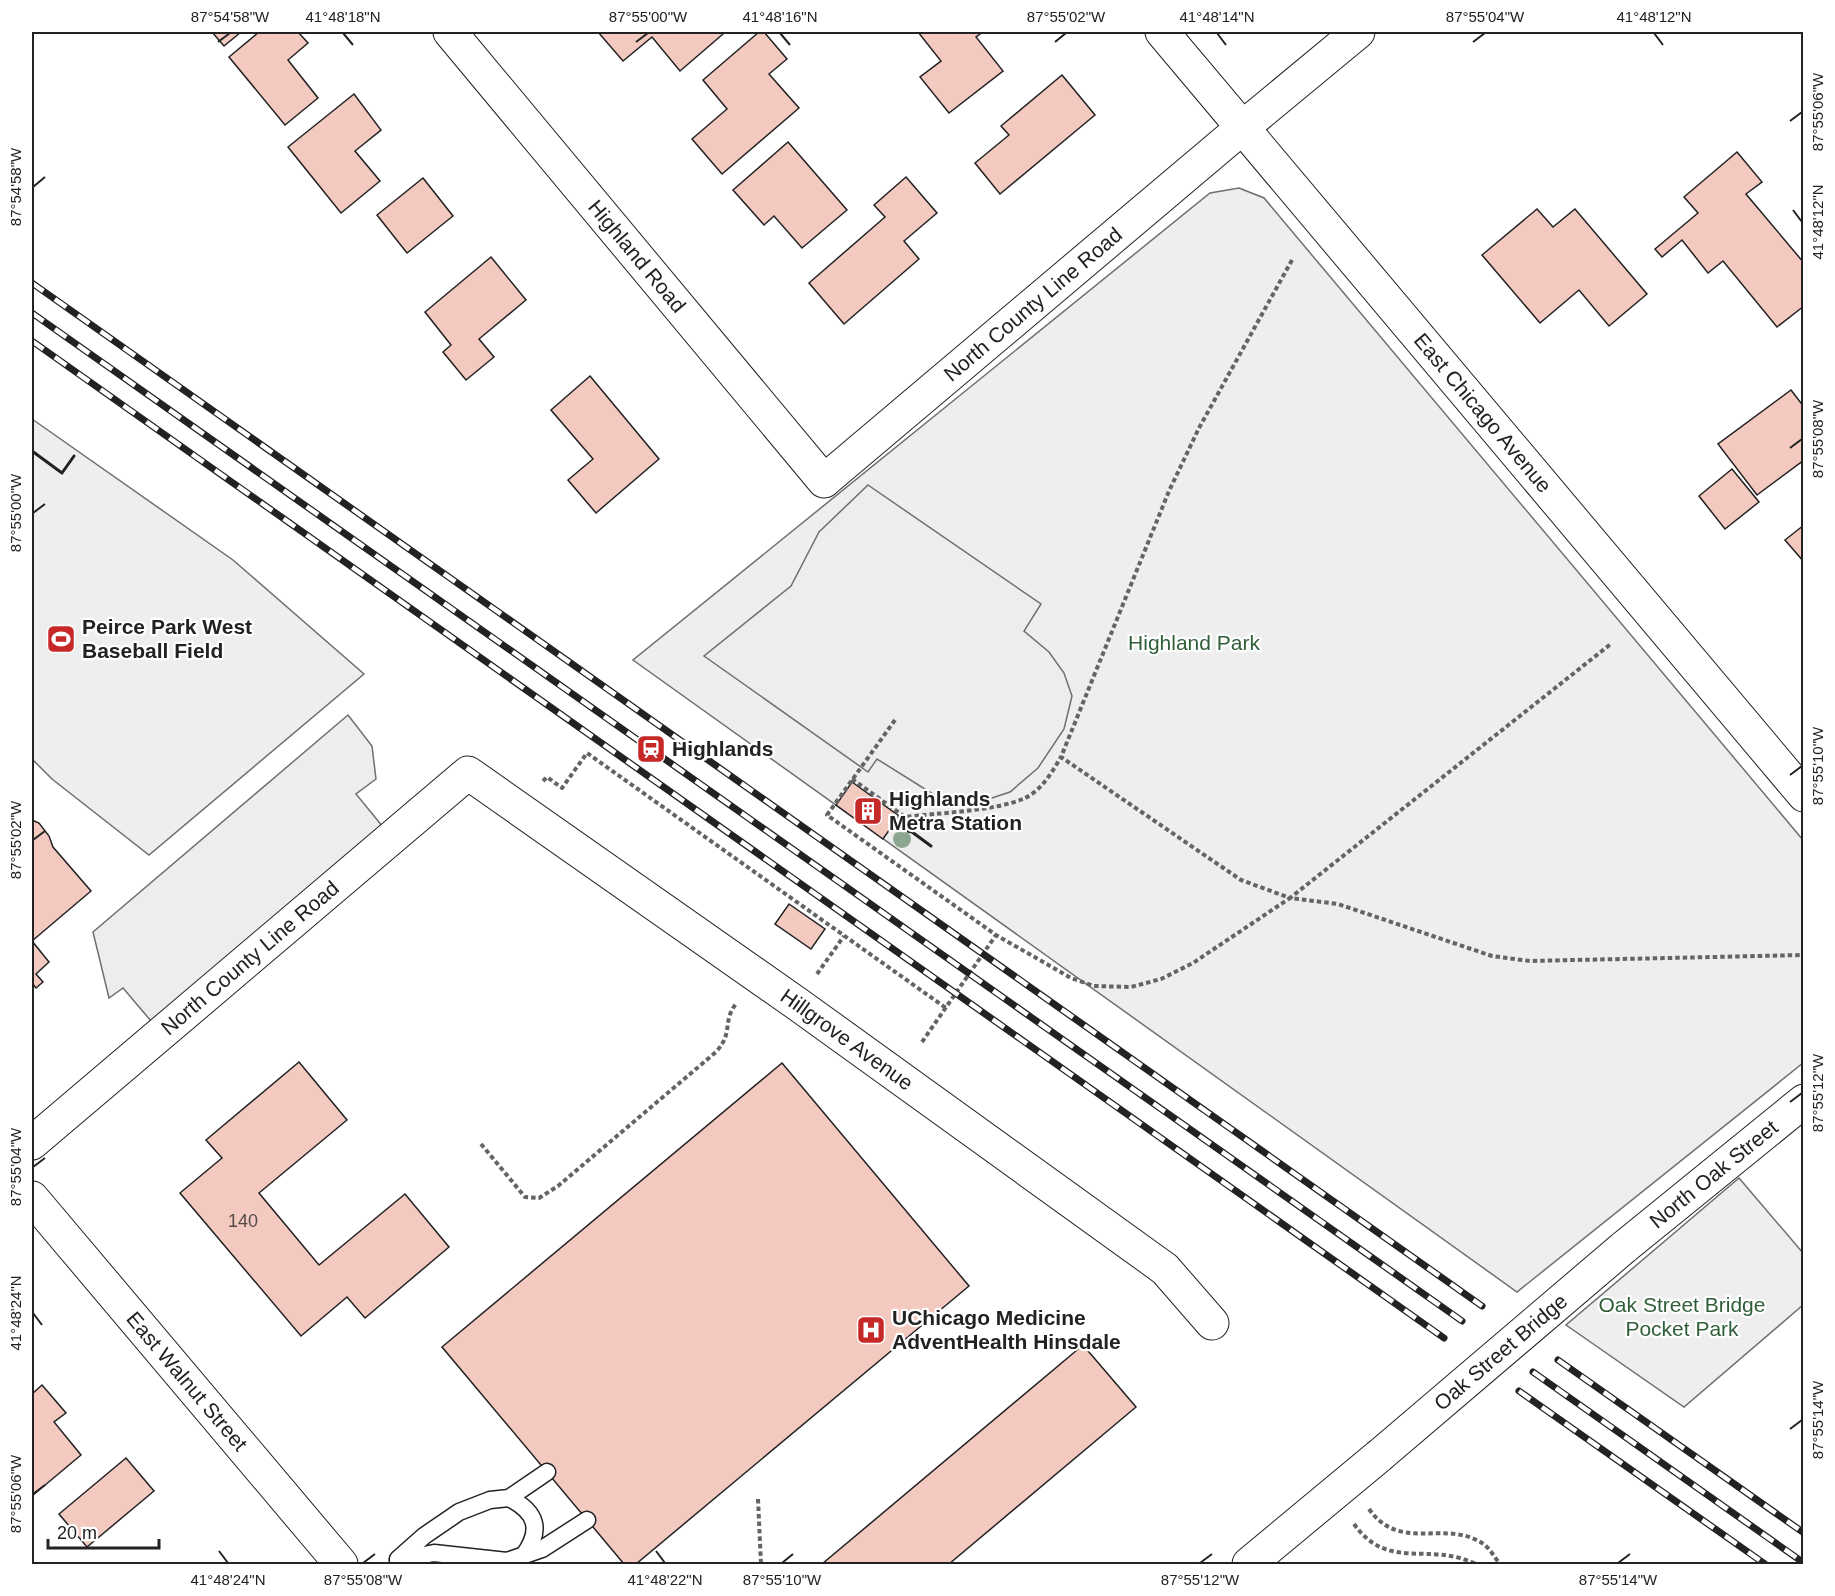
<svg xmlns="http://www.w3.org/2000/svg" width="1835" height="1596" font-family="Helvetica,sans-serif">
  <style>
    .green { fill: #eee; stroke: #6f6f6f; stroke-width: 1.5 }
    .parking { fill: #ededed; stroke: #6f6f6f; stroke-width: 1.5 }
    .building { fill: #f3c9c0; stroke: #222; stroke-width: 1.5 }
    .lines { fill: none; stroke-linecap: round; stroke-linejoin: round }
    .service-casing { stroke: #222; stroke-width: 19 }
    .minor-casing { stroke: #222; stroke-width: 35 }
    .secondary-casing { stroke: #222; stroke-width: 35 }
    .path { stroke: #646464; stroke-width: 4; stroke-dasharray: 4.5 3; stroke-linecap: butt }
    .service { stroke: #fff; stroke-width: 16 }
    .minor { stroke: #fff; stroke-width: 33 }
    .secondary { stroke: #fff; stroke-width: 33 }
    .rail-casing { stroke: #222; stroke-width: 7 }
    .rail { stroke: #fff; stroke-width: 4.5; stroke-dasharray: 14; stroke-linecap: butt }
    .minor-bridge-casing { stroke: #222; stroke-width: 35; stroke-linecap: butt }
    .minor-bridge { stroke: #fff; stroke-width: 33 }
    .wall { stroke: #222; stroke-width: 3 }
    .tree { fill: #8da692 }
    .ticks { fill: none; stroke: #222; stroke-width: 2 }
    .labels { text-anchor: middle; stroke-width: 4.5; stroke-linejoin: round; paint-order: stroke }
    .number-label { font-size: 18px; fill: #564c4a }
    .street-label { font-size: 21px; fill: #222; stroke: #fff }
    .poi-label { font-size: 21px; font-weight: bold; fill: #222; stroke: #fff; text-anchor: start }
    .park-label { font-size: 21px; fill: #2f5e38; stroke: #fff }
    .neatline { fill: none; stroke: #222; stroke-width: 2 }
    .ticks-label { font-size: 15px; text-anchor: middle; fill: #222 }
  </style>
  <rect width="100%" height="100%" fill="#fff"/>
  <g class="green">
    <polygon points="1239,188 1264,198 1803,840 1803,1063 1517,1292 633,660 1210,193"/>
    <polygon points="32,419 233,560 364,674 149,855 52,779 32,759"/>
    <polygon points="1739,1178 1803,1253 1803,1305 1684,1407 1566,1325"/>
  </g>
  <g class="parking">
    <polygon points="868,485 1041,604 1024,631 1049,652 1064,673 1072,696 1064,729 1038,768 1010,792 992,798 964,799 952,806 877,759 868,772 704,656 791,586 819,532"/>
    <polygon points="348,715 372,746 376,779 356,794 383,827 151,1021 123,988 109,998 93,932"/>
  </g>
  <g class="building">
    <polygon points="212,32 241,32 224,46"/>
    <polygon points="259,32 298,32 308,43 288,60 318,98 285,125 229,57"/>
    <polygon points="598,32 721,32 723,34 680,71 652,37 623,61"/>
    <polygon points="759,32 764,32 787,59 769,74 799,108 722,174 692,139 727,109 703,80"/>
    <polygon points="918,32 983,32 976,37 1003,71 949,113 920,77 941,61"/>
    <polygon points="1062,75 1095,115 1000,194 975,163 1009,135 1001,126"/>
    <polygon points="354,94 381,130 355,151 380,181 341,213 288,147"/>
    <polygon points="788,142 847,210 802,248 774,216 764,225 733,190"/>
    <polygon points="1737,152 1762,182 1746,194 1804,263 1804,306 1777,327 1723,261 1708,273 1682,240 1662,257 1655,249 1698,213 1684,197"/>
    <polygon points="906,177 937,213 904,241 919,259 844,324 809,283 885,217 874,205"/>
    <polygon points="423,178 453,216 407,253 377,215"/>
    <polygon points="1537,209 1553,227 1575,209 1647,294 1609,326 1579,290 1540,323 1482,255"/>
    <polygon points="491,257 526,300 479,339 494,357 466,380 443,352 451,345 425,312"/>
    <polygon points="590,376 659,459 596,513 568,480 593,459 551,410"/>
    <polygon points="1791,390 1804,407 1804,460 1757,495 1718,444"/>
    <polygon points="1732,469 1759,502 1725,529 1699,496"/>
    <polygon points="1804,525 1804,562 1785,540"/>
    <polygon points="852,782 899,816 883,839 836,805"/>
    <polygon points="32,820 39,823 49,836 53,847 91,891 32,941 49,962 36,974 43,982 36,988 32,983"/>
    <polygon points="789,904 825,929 811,949 775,924"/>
    <polygon points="299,1062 347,1120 259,1193 319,1265 405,1194 449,1247 365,1318 347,1297 301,1336 180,1193 222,1158 206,1140"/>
    <polygon points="782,1063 969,1286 636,1564 624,1564 442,1347"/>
    <polygon points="1083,1345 1136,1407 949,1564 822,1564"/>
    <polygon points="42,1385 66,1413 54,1422 81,1455 32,1496 32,1394"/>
    <polygon points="126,1458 154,1491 87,1547 59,1514"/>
  </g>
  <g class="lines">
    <g class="service-casing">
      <g id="service">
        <path d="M 509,1498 C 537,1512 542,1530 524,1555"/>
        <polyline points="398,1559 424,1536 459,1512 490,1500 509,1498 547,1472"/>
        <polyline points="398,1560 434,1553 507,1561 542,1549 587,1520"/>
      </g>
    </g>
    <g class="minor-casing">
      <g id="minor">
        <path id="s1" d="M 450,32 L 824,481 L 1242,128"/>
        <path id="s2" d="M 32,1143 L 468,773 L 796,1003 L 1165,1269 L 1212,1323"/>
        <path id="s3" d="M 32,1198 L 341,1564"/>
        <path id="s4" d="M 1623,1248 L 1804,1101"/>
        <polyline points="1249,1564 1379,1456"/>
      </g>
    </g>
    <g class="secondary-casing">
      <g id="secondary">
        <path id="s5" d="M 1162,32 L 1804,795"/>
        <polyline points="1242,128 1358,32"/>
      </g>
    </g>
    <g class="path">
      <polyline points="1292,260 1199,428 1169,491 1061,757 1241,880 1290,898 1612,643"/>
      <polyline points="895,720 827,815 996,935 1071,978 1094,986 1131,987 1161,979 1193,963 1290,898 1338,904 1492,956 1530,961 1804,955"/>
      <path d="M 852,779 L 905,817 C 937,813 997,811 1025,798 C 1042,790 1052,772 1061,757"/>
      <polyline points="543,781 547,777 562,788 587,753 946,1008"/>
      <polyline points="817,974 844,936"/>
      <polyline points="922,1042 996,935"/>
      <path d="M 481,1144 L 525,1197 L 539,1198 L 558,1186 L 716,1052 C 734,1032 722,1021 736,1004"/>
      <polyline points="758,1499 761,1564"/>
      <path d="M 1369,1509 C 1400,1553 1444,1519 1482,1543 C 1489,1547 1495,1558 1500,1564"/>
      <path d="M 1354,1524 C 1388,1572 1428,1541 1476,1564"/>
    </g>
    <use href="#service" class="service"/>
    <use href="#minor" class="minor"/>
    <use href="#secondary" class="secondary"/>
    <g class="rail-casing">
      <g id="rail">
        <polyline points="32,283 1482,1306"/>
        <polyline points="32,313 1462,1321"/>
        <polyline points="32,341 1444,1338"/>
        <polyline points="1558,1360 1804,1533"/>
        <polyline points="1533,1372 1804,1563"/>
        <polyline points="1519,1391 1765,1564"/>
      </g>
    </g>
    <use href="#rail" class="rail"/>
    <g class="minor-bridge-casing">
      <g id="minor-bridge">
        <path id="s6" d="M 1379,1456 L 1623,1248"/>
      </g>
    </g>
    <use href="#minor-bridge" class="minor-bridge"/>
    <g class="wall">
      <polyline points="32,451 62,473 74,456"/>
      <polyline points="891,828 912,832 931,846"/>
    </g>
  </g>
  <circle class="tree" cx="902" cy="839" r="9"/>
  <path class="ticks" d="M 343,33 L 353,45M 780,33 L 790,45M 1217,33 L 1226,45M 1654,33 L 1663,45M 218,42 L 230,33M 636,42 L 648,33M 1055,42 L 1066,33M 1473,42 L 1485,33M 1790,121 L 1802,112M 33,187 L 45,177M 1793,210 L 1802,222M 1790,448 L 1802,439M 33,513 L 45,504M 1790,775 L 1802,766M 33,840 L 45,831M 1790,1102 L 1802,1093M 33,1167 L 45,1158M 33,1313 L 42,1325M 1790,1429 L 1802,1420M 33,1494 L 45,1485M 219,1551 L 228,1563M 656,1551 L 665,1563M 363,1563 L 375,1554M 782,1563 L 793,1554M 1200,1563 L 1212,1554M 1618,1563 L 1630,1554"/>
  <defs>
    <g id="stadium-square" transform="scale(1.5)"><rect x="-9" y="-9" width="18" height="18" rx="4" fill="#c62828" stroke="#fff"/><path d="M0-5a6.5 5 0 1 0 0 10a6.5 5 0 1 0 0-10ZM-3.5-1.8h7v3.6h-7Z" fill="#fff"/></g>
    <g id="station-square" transform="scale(1.5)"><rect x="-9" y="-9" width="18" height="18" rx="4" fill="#c62828" stroke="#fff"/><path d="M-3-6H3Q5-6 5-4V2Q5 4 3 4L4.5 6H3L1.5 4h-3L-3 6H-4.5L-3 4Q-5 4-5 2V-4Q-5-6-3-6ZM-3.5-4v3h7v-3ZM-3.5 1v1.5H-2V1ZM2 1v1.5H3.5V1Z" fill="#fff"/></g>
    <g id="building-square" transform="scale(1.5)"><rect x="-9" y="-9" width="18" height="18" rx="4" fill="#c62828" stroke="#fff"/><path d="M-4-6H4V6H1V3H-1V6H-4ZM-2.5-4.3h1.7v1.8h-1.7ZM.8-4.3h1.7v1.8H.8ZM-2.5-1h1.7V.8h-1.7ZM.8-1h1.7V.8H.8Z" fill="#fff"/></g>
    <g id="hospital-square" transform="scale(1.5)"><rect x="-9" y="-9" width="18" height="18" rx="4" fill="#c62828" stroke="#fff"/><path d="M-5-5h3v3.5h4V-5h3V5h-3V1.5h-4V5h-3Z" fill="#fff"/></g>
  </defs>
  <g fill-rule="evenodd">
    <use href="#stadium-square" x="61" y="639"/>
    <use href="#station-square" x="651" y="749"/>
    <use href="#building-square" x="868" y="811"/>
    <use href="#hospital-square" x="871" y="1330"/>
  </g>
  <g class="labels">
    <g class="number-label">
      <text x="243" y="1227">140</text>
    </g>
    <g class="street-label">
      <text dy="7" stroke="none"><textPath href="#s1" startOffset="292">Highland Road</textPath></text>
      <text dy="7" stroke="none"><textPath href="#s1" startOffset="858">North County Line Road</textPath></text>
      <text dy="7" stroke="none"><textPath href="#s5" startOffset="498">East Chicago Avenue</textPath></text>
      <text dy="7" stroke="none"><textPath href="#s2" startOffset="286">North County Line Road</textPath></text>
      <text dy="7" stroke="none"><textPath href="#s2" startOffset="1035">Hillgrove Avenue</textPath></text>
      <text dy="7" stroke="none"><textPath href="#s4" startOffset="117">North Oak Street</textPath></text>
      <text dy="7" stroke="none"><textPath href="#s6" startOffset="160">Oak Street Bridge</textPath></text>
      <text dy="7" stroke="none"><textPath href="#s3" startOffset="240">East Walnut Street</textPath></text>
    </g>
    <g class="poi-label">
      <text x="82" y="634">Peirce Park West<tspan x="82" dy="24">Baseball Field</tspan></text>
      <text x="672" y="756">Highlands</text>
      <text x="889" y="806">Highlands<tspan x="889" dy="24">Metra Station</tspan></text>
      <text x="892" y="1325">UChicago Medicine<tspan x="892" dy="24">AdventHealth Hinsdale</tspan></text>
    </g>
    <g class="park-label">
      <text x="1194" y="650">Highland Park</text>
      <text x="1682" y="1312">Oak Street Bridge<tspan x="1682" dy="24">Pocket Park</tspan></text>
    </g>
  </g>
  <rect width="1835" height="1596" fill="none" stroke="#ffffff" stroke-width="66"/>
  <path d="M48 1539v9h111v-9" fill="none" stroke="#222222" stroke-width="3"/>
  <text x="57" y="1539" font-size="18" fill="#222222" stroke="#ffffff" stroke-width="4.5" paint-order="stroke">20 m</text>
  <rect x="33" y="33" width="1769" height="1530" class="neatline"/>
  <g class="ticks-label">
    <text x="230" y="22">87°54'58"W</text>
    <text x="343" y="22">41°48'18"N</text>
    <text x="648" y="22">87°55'00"W</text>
    <text x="780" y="22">41°48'16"N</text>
    <text x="1066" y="22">87°55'02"W</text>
    <text x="1217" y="22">41°48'14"N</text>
    <text x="1485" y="22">87°55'04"W</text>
    <text x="1654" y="22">41°48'12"N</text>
    <text transform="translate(1818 112) rotate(-90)" y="5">87°55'06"W</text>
    <text transform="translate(16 187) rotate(-90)" y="5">87°54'58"W</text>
    <text transform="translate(1818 222) rotate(-90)" y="5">41°48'12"N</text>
    <text transform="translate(1818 439) rotate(-90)" y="5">87°55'08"W</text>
    <text transform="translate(16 513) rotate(-90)" y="5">87°55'00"W</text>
    <text transform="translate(1818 766) rotate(-90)" y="5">87°55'10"W</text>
    <text transform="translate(16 840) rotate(-90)" y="5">87°55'02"W</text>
    <text transform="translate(1818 1093) rotate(-90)" y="5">87°55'12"W</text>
    <text transform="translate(16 1167) rotate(-90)" y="5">87°55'04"W</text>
    <text transform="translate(16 1313) rotate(-90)" y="5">41°48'24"N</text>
    <text transform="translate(1818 1420) rotate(-90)" y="5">87°55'14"W</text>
    <text transform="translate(16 1494) rotate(-90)" y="5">87°55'06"W</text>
    <text x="228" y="1585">41°48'24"N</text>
    <text x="363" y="1585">87°55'08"W</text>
    <text x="665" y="1585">41°48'22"N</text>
    <text x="782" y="1585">87°55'10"W</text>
    <text x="1200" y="1585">87°55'12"W</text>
    <text x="1618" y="1585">87°55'14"W</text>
  </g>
</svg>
